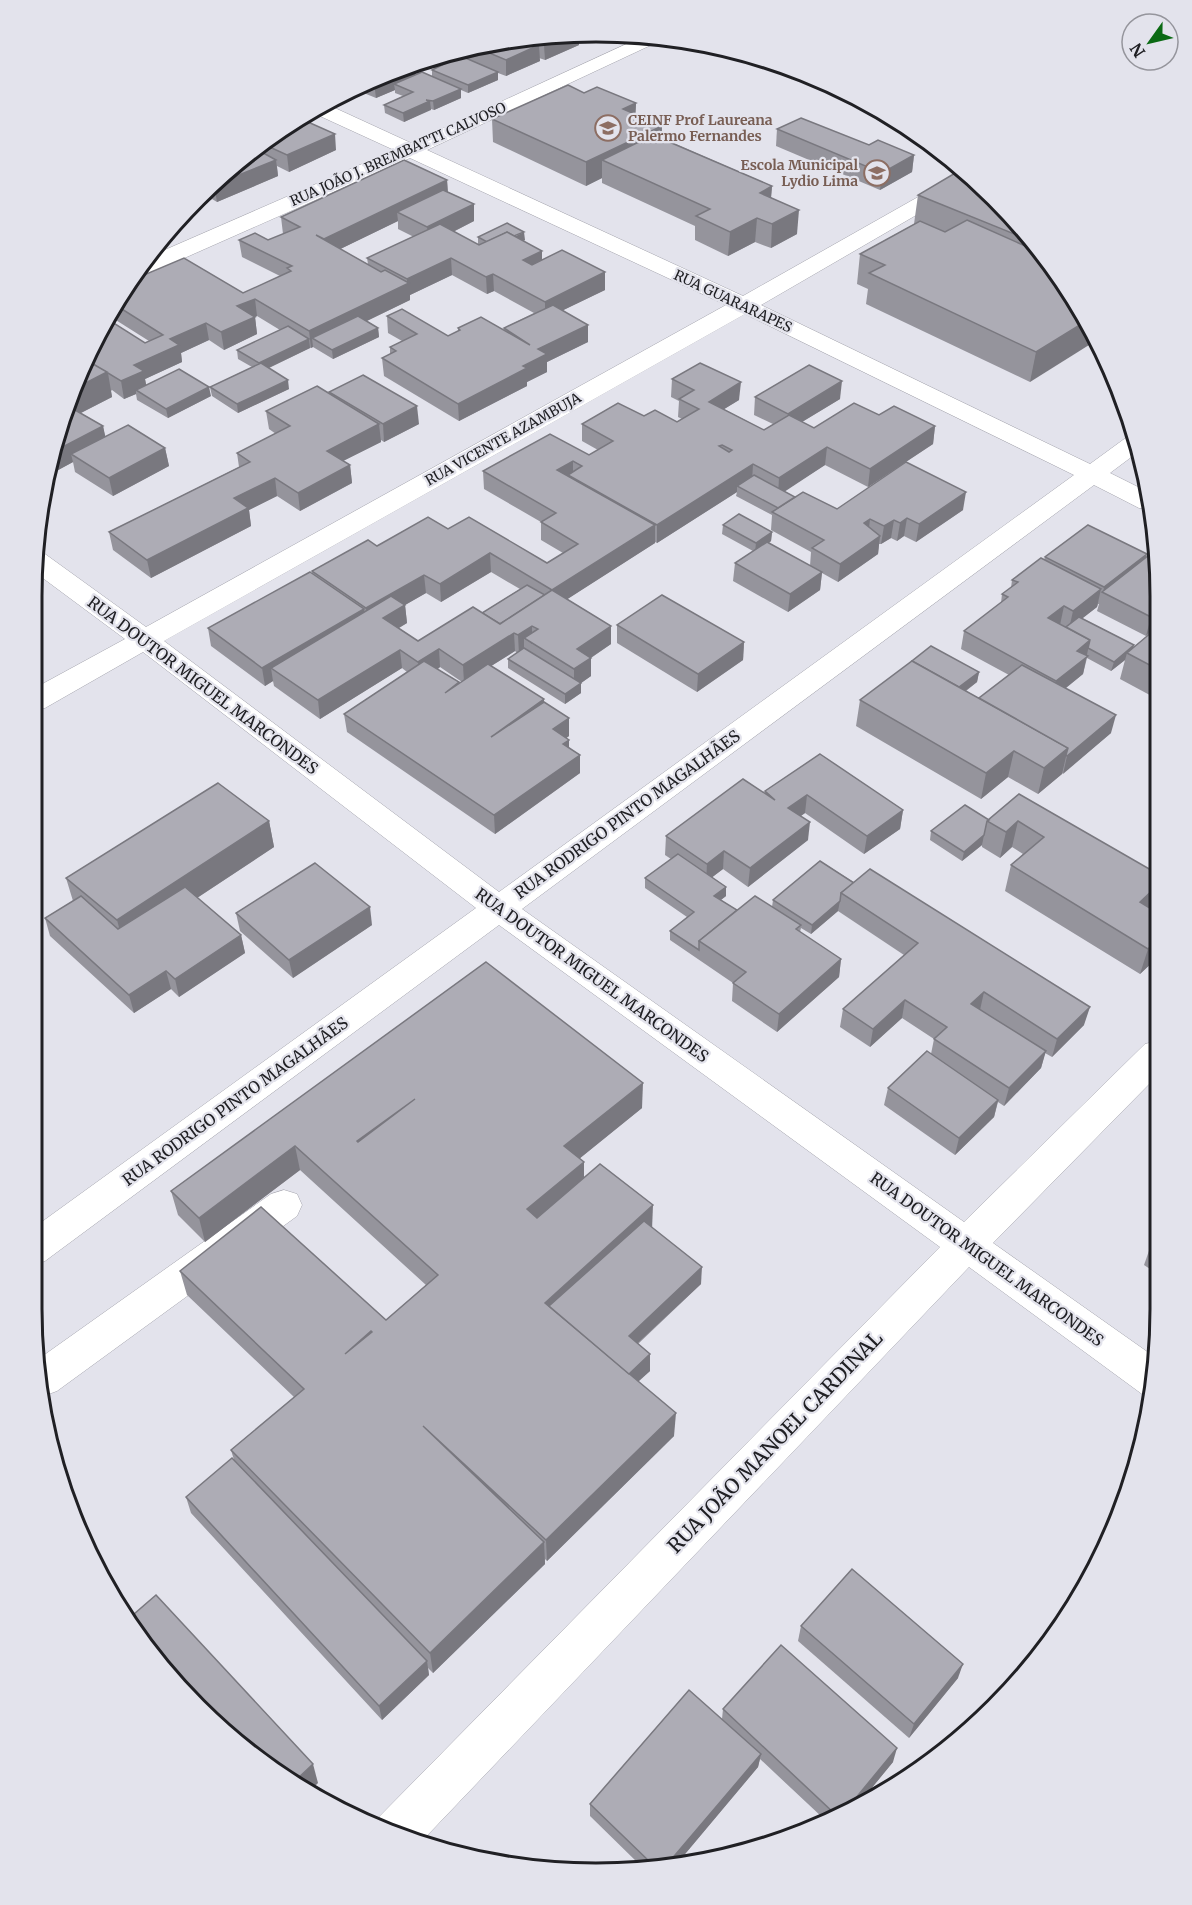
<svg xmlns="http://www.w3.org/2000/svg" width="1192" height="1905" font-family="Merriweather,serif">
  <style>
    .lines { fill: none; stroke-linecap: round; stroke-linejoin: round }
    .minor-casing { stroke: #a4a4ad; stroke-width: 1 }
    .minor { fill: #fff; fill-rule: evenodd }
    .wall { fill: #95949c; fill-rule: evenodd }
    .shaded-wall { fill: #79787f }
    .building { fill: #adacb5; stroke: #79787f; stroke-width: 1.5; fill-rule: evenodd }
    .labels { text-anchor: middle; stroke-width: 4.5; stroke-linejoin: round; paint-order: stroke }
    .far-education-label { font-size: 14px; font-weight: bold; fill: #785e54; stroke: #e3e3ec; text-anchor: start }
    .far-street-label { font-size: 14px; fill: #202024; stroke: #e3e3ec }
    .street-label { font-size: 16px; fill: #202024; stroke: #e3e3ec }
    .near-street-label { font-size: 20px; fill: #202024; stroke: #e3e3ec }
    .rim { fill: none; stroke: #202024; stroke-width: 3 }
  </style>
  <rect width="100%" height="100%" fill="#e3e3ec"/>
  <g class="lines">
    <g class="minor-casing">
      <g id="minor">
        <path d="M 646,35 L 666,38 L 427,150 L 743,296 L 964,171 L 975,181 L 761,305 L 1090,464 L 1127,437 L 1135,435 L 1138,452 L 1110,473 L 1146,491 L 1149,509 L 1139,508 L 1094,485 L 522,909 L 964,1222 L 1145,1044 L 1157,1041 L 1157,1076 L 993,1243 L 1156,1358 L 1156,1382 L 1152,1397 L 1142,1394 L 969,1267 L 419,1844 L 377,1824 L 379,1817 L 940,1247 L 499,925 L 45,1261 L 32,1266 L 32,1229 L 476,908 L 143,652 L 45,708 L 35,710 L 35,688 L 125,639 L 36,573 L 36,552 L 45,554 L 146,627 L 726,305 L 410,158 L 146,275 L 135,276 L 144,259 L 394,150 L 309,111 L 324,103 L 411,143 ZM 745,314 L 1074,475 L 499,892 L 164,641 Z"/>
        <polygon points="284,1190 297,1194 302,1205 297,1216 57,1391 46,1395 40,1358 271,1194"/>
      </g>
    </g>
    <use href="#minor" class="minor"/>
  </g>
  <g class="wall">
    <polygon points="523,36 579,45 545,60 539,58 540,61 506,76 498,73 498,80 468,93 461,90 461,98 434,110 431,109 404,122 385,113 384,105 403,96 395,93 395,90 376,98 354,89 411,63 414,65 415,75 432,77 432,70 435,68 417,61"/>
    <polygon points="584,93 636,103 635,115 662,126 662,138 772,186 771,197 797,234 771,248 755,242 728,256 695,240 695,226 602,183 602,178 586,186 493,142 492,119"/>
    <polygon points="299,118 336,150 289,172 277,166 278,176 217,202 212,199 192,207 191,206 224,171"/>
    <polygon points="777,129 914,155 912,172 880,190 776,146"/>
    <path d="M 447,180 L 448,192 L 474,204 L 474,221 L 453,232 L 478,245 L 478,237 L 525,240 L 523,241 L 542,260 L 605,290 L 563,310 L 588,342 L 547,362 L 547,372 L 527,382 L 527,386 L 459,421 L 384,376 L 382,358 L 390,354 L 390,347 L 402,341 L 388,333 L 387,316 L 448,336 L 458,331 L 458,328 L 504,330 L 504,328 L 534,313 L 494,291 L 487,294 L 452,275 L 410,295 L 410,300 L 367,321 L 378,328 L 379,337 L 333,359 L 313,347 L 310,348 L 269,368 L 289,389 L 238,413 L 212,396 L 210,387 L 252,367 L 238,359 L 237,350 L 280,330 L 257,316 L 255,317 L 257,334 L 224,350 L 209,340 L 181,353 L 182,362 L 145,379 L 146,385 L 211,396 L 168,418 L 137,400 L 136,394 L 124,399 L 112,390 L 111,391 L 112,397 L 81,413 L 103,426 L 105,437 L 165,448 L 169,466 L 113,496 L 75,472 L 73,462 L 49,475 L 75,380 L 149,341 L 111,317 L 132,280 L 243,293 L 280,276 L 242,257 L 239,240 L 268,240 L 283,234 L 281,217 ZM 398,221 L 398,229 L 414,237 L 367,258 L 368,264 L 340,249 Z"/>
    <polygon points="918,195 1021,224 1085,314 1030,382 866,304 868,289 857,284 860,254 914,224"/>
    <path d="M 672,379 L 739,400 L 724,409 L 764,430 L 773,424 L 754,415 L 755,397 L 840,399 L 802,422 L 814,428 L 879,415 L 935,426 L 933,444 L 868,487 L 825,465 L 784,491 L 795,497 L 837,509 L 963,510 L 916,542 L 904,536 L 897,541 L 891,538 L 881,544 L 879,544 L 878,554 L 838,582 L 822,573 L 820,590 L 788,612 L 733,581 L 735,563 L 753,551 L 722,534 L 723,525 L 772,532 L 771,541 L 769,543 L 810,566 L 811,552 L 771,530 L 772,515 L 736,496 L 737,492 L 657,543 L 655,542 L 655,543 L 567,599 L 611,626 L 611,644 L 591,658 L 591,676 L 581,683 L 581,693 L 565,704 L 508,668 L 508,659 L 517,653 L 515,651 L 491,666 L 544,699 L 544,702 L 569,736 L 566,738 L 569,740 L 569,748 L 580,755 L 580,773 L 495,834 L 347,732 L 344,714 L 407,672 L 402,668 L 320,719 L 274,686 L 273,681 L 265,686 L 211,646 L 208,628 L 312,573 L 312,571 L 377,546 L 448,529 L 547,563 L 563,553 L 541,540 L 541,522 L 484,489 L 483,471 L 589,455 L 598,450 L 582,441 L 582,424 L 644,416 L 677,422 L 682,419 L 678,417 L 679,401 L 671,397 ZM 491,572 L 520,589 L 482,613 L 418,641 L 399,628 L 407,623 L 405,605 L 426,593 L 441,602 ZM 440,667 L 462,682 L 459,683 L 459,682 L 438,669 Z"/>
    <polygon points="329,392 419,424 384,442 381,440 381,442 343,461 350,465 352,483 300,511 277,496 249,510 251,526 151,578 113,550 109,532 239,467 237,453 276,434 269,429 266,411 330,394"/>
    <path d="M 1045,557 L 1159,559 L 1159,700 L 1120,679 L 1125,660 L 1111,671 L 1087,658 L 1083,674 L 1066,688 L 1111,733 L 1038,794 L 1008,777 L 981,799 L 856,726 L 860,700 L 979,672 L 977,682 L 966,691 L 979,698 L 1009,675 L 961,649 L 964,631 L 1001,603 L 1002,594 L 1011,588 L 1012,580 L 1044,560 ZM 1098,604 L 1099,604 L 1097,611 L 1146,636 L 1155,628 L 1154,630 L 1133,648 L 1134,645 L 1082,618 L 1097,607 Z"/>
    <polygon points="617,625 744,642 743,660 697,692 617,643"/>
    <polygon points="820,754 903,810 900,829 864,854 805,813 801,816 808,840 748,887 723,869 712,877 726,887 726,896 721,900 737,910 772,907 773,900 820,861 1084,1025 1052,1057 1045,1053 1041,1068 1004,1106 998,1102 994,1117 955,1155 884,1105 888,1088 931,1054 934,1039 902,1018 870,1047 840,1027 843,1009 904,955 838,911 811,934 801,928 800,932 841,959 839,977 777,1032 732,1001 733,983 670,940 670,931 687,917 645,888 645,878 671,859 665,855 666,836 765,793 765,791"/>
    <polygon points="1019,794 1157,904 1152,909 1158,913 1158,957 1140,974 1005,891 1011,865 1023,854 1012,847 1000,858 982,847 982,845 962,861 930,840 931,831 989,820"/>
    <polygon points="269,821 274,847 197,898 241,935 245,953 179,997 171,989 134,1013 50,936 45,918 73,901 66,878"/>
    <polygon points="236,913 372,925 293,978 240,931"/>
    <polygon points="486,962 642,1108 579,1159 584,1178 652,1227 701,1284 638,1344 650,1354 650,1371 638,1381 674,1436 547,1561 545,1559 545,1564 433,1673 428,1668 429,1675 382,1720 191,1513 186,1497 234,1460 231,1450 294,1397 187,1295 180,1271 386,1320 426,1285 300,1170 205,1242 178,1215 171,1191"/>
    <polygon points="1156,1241 1156,1273 1144,1265 1150,1248"/>
    <polygon points="801,1626 958,1678 909,1738 798,1641"/>
    <polygon points="723,1709 893,1762 861,1801 823,1818 760,1759 758,1767 680,1860 639,1864 590,1816 590,1804 722,1719"/>
  </g>
  <g class="shaded-wall">
    <polygon points="579,34 579,45 545,60 544,45 567,35"/>
    <polygon points="539,45 540,61 506,76 506,60"/>
    <polygon points="414,65 416,81 394,84 395,90 376,98 374,82"/>
    <polygon points="498,72 498,80 468,93 468,85"/>
    <polygon points="461,89 461,98 434,110 433,101"/>
    <polygon points="430,101 431,110 404,122 403,113"/>
    <polygon points="636,103 635,126 623,109"/>
    <polygon points="662,126 661,149 602,160 602,178 586,186 586,162"/>
    <polygon points="335,134 336,150 289,172 287,155"/>
    <polygon points="914,155 912,172 880,190 882,173"/>
    <polygon points="276,160 278,176 217,202 214,185"/>
    <polygon points="447,180 448,197 397,212 398,221 326,256 324,239"/>
    <polygon points="210,186 212,199 192,207 192,205"/>
    <polygon points="772,186 770,210 760,193"/>
    <polygon points="474,204 474,221 429,244 427,227"/>
    <polygon points="799,210 797,234 771,248 772,224"/>
    <polygon points="757,218 755,242 728,256 730,232"/>
    <polygon points="524,232 525,240 496,254 495,246"/>
    <polygon points="542,251 542,268 523,277 523,260"/>
    <polygon points="451,258 452,275 410,295 410,300 321,343 312,338 313,347 311,348 309,331 407,284 407,279"/>
    <polygon points="605,272 605,290 545,319 545,302"/>
    <polygon points="493,274 494,291 487,294 486,277"/>
    <polygon points="255,299 257,316 255,317 257,334 224,350 221,332 237,306"/>
    <polygon points="1088,320 1097,340 1030,382 1036,352"/>
    <polygon points="206,323 209,340 181,353 182,362 145,379 147,389 136,390 136,394 124,399 121,381 134,365 170,339"/>
    <polygon points="588,325 588,342 547,362 547,372 527,382 527,386 459,421 458,404 523,366 538,349"/>
    <polygon points="378,328 379,337 333,359 332,350"/>
    <polygon points="309,339 310,348 260,372 259,363"/>
    <polygon points="107,372 108,373 112,397 63,422 72,390"/>
    <polygon points="288,380 289,389 238,413 237,404"/>
    <polygon points="842,381 840,399 787,431 788,414"/>
    <polygon points="741,382 739,400 708,419 709,402"/>
    <polygon points="209,387 211,396 168,418 166,409"/>
    <polygon points="417,406 419,424 384,442 383,424"/>
    <polygon points="379,424 381,442 329,468 327,451"/>
    <polygon points="103,426 107,444 71,454 73,462 49,475 55,451"/>
    <polygon points="935,426 933,444 868,487 870,469"/>
    <polygon points="827,447 825,465 778,496 779,478"/>
    <polygon points="165,448 169,466 113,496 109,478"/>
    <polygon points="573,461 573,478 568,475 568,482 557,470"/>
    <polygon points="753,464 752,482 737,486 737,492 657,543 657,525"/>
    <polygon points="350,465 352,483 300,511 298,493"/>
    <polygon points="275,478 277,496 249,510 251,526 151,578 147,560 234,498"/>
    <polygon points="966,492 963,510 916,542 919,524"/>
    <polygon points="907,518 904,536 897,541 900,523"/>
    <polygon points="870,519 868,537 864,523"/>
    <polygon points="894,520 891,538 881,544 884,526"/>
    <polygon points="655,525 655,543 552,609 552,590"/>
    <polygon points="772,532 771,541 755,552 756,543"/>
    <polygon points="880,536 878,554 838,582 840,564"/>
    <polygon points="490,553 491,572 441,602 440,584"/>
    <polygon points="1147,554 1143,572 1103,593 1104,587"/>
    <polygon points="822,572 820,590 788,612 790,594"/>
    <polygon points="424,575 426,593 405,605 407,623 385,636 368,626 366,608"/>
    <polygon points="1101,589 1097,607 1069,629 1073,611"/>
    <polygon points="1064,606 1060,625 1048,618"/>
    <polygon points="364,609 367,627 271,668 273,681 265,686 262,668"/>
    <polygon points="1159,611 1159,623 1157,622 1155,628 1146,636 1151,617"/>
    <polygon points="532,626 532,644 524,638 524,650 519,654 518,635"/>
    <polygon points="611,626 611,644 577,667 577,649"/>
    <polygon points="514,633 515,651 464,683 463,665"/>
    <polygon points="1090,640 1083,674 1052,699 1056,681 1077,651"/>
    <polygon points="744,642 743,660 697,692 698,674"/>
    <polygon points="1134,645 1131,655 1127,653 1125,660 1111,671 1114,662"/>
    <polygon points="439,649 440,667 420,681 418,662"/>
    <polygon points="400,650 402,668 320,719 318,700"/>
    <polygon points="591,658 591,676 574,688 574,669"/>
    <polygon points="979,672 977,682 944,707 946,698"/>
    <polygon points="581,683 581,693 565,704 565,694"/>
    <polygon points="544,699 544,718 491,737"/>
    <polygon points="1116,715 1111,733 1063,774 1067,756"/>
    <polygon points="569,718 569,736 553,748 553,729"/>
    <polygon points="569,740 569,758 563,744"/>
    <polygon points="1068,748 1062,774 1038,794 1044,768"/>
    <polygon points="1014,751 1008,777 981,799 986,773"/>
    <polygon points="580,755 580,773 495,834 494,815"/>
    <polygon points="807,795 805,813 786,826 788,808"/>
    <polygon points="903,810 900,829 864,854 867,836"/>
    <polygon points="269,821 274,847 124,946 117,920"/>
    <polygon points="1018,821 1012,847 1000,858 1006,832"/>
    <polygon points="810,822 808,840 748,887 750,868"/>
    <polygon points="984,835 982,845 962,861 964,852"/>
    <polygon points="724,851 723,869 706,882 707,864"/>
    <polygon points="1158,885 1157,904 1132,928 1140,902"/>
    <polygon points="726,887 726,896 714,905 714,896"/>
    <polygon points="840,901 838,911 811,934 812,925"/>
    <polygon points="370,907 372,925 293,978 289,960"/>
    <polygon points="241,935 245,953 179,997 175,979"/>
    <polygon points="1158,939 1158,957 1140,974 1148,949"/>
    <polygon points="841,959 839,977 777,1032 779,1014"/>
    <polygon points="166,971 171,989 134,1013 129,995"/>
    <polygon points="984,992 980,1010 971,1004"/>
    <polygon points="905,1000 902,1018 870,1047 873,1029"/>
    <polygon points="1090,1007 1084,1025 1052,1057 1057,1039"/>
    <polygon points="1046,1051 1041,1068 1004,1106 1009,1088"/>
    <polygon points="643,1083 642,1108 564,1171 564,1146"/>
    <polygon points="998,1100 994,1117 955,1155 959,1138"/>
    <polygon points="295,1146 300,1170 205,1242 199,1218"/>
    <polygon points="584,1162 584,1187 528,1233 527,1209"/>
    <polygon points="653,1205 652,1230 555,1318 545,1303"/>
    <polygon points="702,1267 701,1284 628,1352 629,1336"/>
    <polygon points="650,1354 650,1371 626,1393 626,1377"/>
    <polygon points="676,1413 674,1436 547,1561 546,1540"/>
    <polygon points="544,1542 545,1564 433,1673 430,1653"/>
    <polygon points="427,1661 429,1675 382,1720 379,1706"/>
    <polygon points="963,1664 958,1678 909,1738 914,1724"/>
    <polygon points="897,1748 893,1762 861,1801 850,1805"/>
    <polygon points="761,1754 758,1767 680,1860 670,1861"/>
    <polygon points="313,1764 318,1783 312,1789 296,1780"/>
  </g>
  <g class="building">
    <polygon points="567,35 544,45 523,36"/>
    <polygon points="519,37 539,45 506,60 475,47"/>
    <polygon points="460,51 467,54 461,56 498,72 468,85 432,70 444,64 429,58"/>
    <polygon points="411,63 414,65 374,82 372,81"/>
    <polygon points="422,72 461,89 433,101 426,100 430,101 403,113 384,105 413,92 394,84"/>
    <polygon points="568,85 584,93 597,87 636,103 623,109 662,126 586,162 492,119"/>
    <polygon points="299,118 335,134 287,155 263,144"/>
    <polygon points="801,118 869,145 878,140 914,155 882,173 777,129"/>
    <polygon points="653,135 772,186 760,193 799,210 772,224 757,218 730,232 696,216 710,209 602,160"/>
    <polygon points="256,149 276,160 214,185 212,184 224,171"/>
    <polygon points="404,160 447,180 324,239 316,235 381,272 385,270 409,283 309,331 255,299 237,306 255,317 221,332 206,323 170,339 179,345 134,365 144,371 121,381 108,373 107,373 86,360 109,320 145,343 163,335 117,306 132,280 184,258 243,293 291,271 287,268 292,266 239,240 255,233 268,240 300,227 281,217"/>
    <polygon points="962,169 1021,224 1034,242 918,195"/>
    <polygon points="443,190 474,204 427,227 397,212"/>
    <polygon points="967,220 1041,253 1085,314 1088,320 1036,352 869,273 885,265 860,254 920,221 945,232"/>
    <polygon points="507,223 524,232 514,236 507,232 487,242 478,237"/>
    <polygon points="440,224 479,245 507,232 542,251 523,260 532,265 562,250 605,272 545,302 493,274 486,277 451,258 407,279 367,258"/>
    <polygon points="553,305 588,325 538,349 547,354 523,366 527,368 458,404 382,358 396,351 390,347 417,334 387,316 402,309 448,336 460,330 458,328 481,317 530,345 504,328"/>
    <polygon points="358,316 378,328 332,350 312,338"/>
    <polygon points="288,326 309,339 259,363 237,350"/>
    <polygon points="86,360 107,372 72,390 75,380"/>
    <polygon points="261,363 288,380 237,404 210,387"/>
    <path d="M 700,363 L 741,382 L 709,402 L 764,430 L 789,415 L 814,428 L 854,403 L 879,415 L 894,406 L 935,426 L 870,469 L 827,447 L 779,478 L 753,464 L 657,525 L 568,475 L 582,466 L 573,461 L 557,470 L 655,525 L 552,590 L 490,553 L 440,584 L 424,575 L 366,608 L 312,571 L 368,540 L 377,546 L 428,517 L 448,529 L 469,517 L 547,563 L 578,544 L 541,522 L 556,513 L 483,471 L 550,434 L 589,455 L 613,441 L 582,424 L 618,403 L 644,416 L 655,410 L 677,422 L 699,409 L 679,399 L 694,390 L 672,379 ZM 722,445 L 732,450 L 729,452 L 719,446 Z"/>
    <polygon points="809,365 842,381 788,414 755,397"/>
    <polygon points="179,369 209,387 166,409 136,390"/>
    <polygon points="363,375 417,406 383,424 329,392"/>
    <polygon points="317,386 379,424 327,451 350,465 298,493 275,478 234,498 248,508 147,560 109,532 250,462 237,453 290,426 266,411"/>
    <polygon points="68,406 103,426 55,451"/>
    <polygon points="128,425 165,448 109,478 71,454"/>
    <polygon points="906,462 966,492 919,524 907,518 900,523 894,520 884,526 870,519 864,523 880,536 840,564 812,548 824,540 772,512 803,492 837,509"/>
    <polygon points="754,475 795,497 778,508 737,486"/>
    <polygon points="739,514 772,532 756,543 723,525"/>
    <polygon points="1088,525 1147,554 1104,587 1045,557"/>
    <polygon points="767,542 822,572 790,594 735,563"/>
    <polygon points="1153,552 1159,555 1159,611 1151,617 1102,592"/>
    <polygon points="1041,558 1101,589 1073,611 1064,606 1048,618 1090,640 1077,651 1088,656 1056,681 964,631 1008,597 1002,594 1018,582 1012,580"/>
    <polygon points="310,572 364,609 262,668 208,628"/>
    <polygon points="527,585 545,595 500,624 482,613"/>
    <polygon points="552,590 611,626 577,649 591,658 574,669 524,638 538,629 532,626 518,635 514,633 463,665 439,649 418,662 400,650 318,700 271,668 391,596 405,605 383,618 418,641 473,607 500,624"/>
    <polygon points="662,595 744,642 698,674 617,625"/>
    <polygon points="1079,617 1134,645 1114,662 1088,648 1090,640 1066,627"/>
    <polygon points="1159,626 1159,670 1127,653"/>
    <polygon points="931,646 979,672 959,687 912,661"/>
    <polygon points="524,648 581,683 565,694 508,659"/>
    <polygon points="424,661 459,682 445,693 488,664 544,699 491,737 544,702 569,718 553,729 569,740 563,744 580,755 494,815 344,714"/>
    <polygon points="912,661 1068,748 1044,768 1014,751 986,773 860,700"/>
    <polygon points="1022,665 1116,715 1067,756 1066,755 1068,748 979,698"/>
    <polygon points="820,754 903,810 867,836 807,795 788,808 810,822 750,868 724,851 707,864 666,836 743,779 775,800 765,791"/>
    <polygon points="218,783 269,821 117,920 66,878"/>
    <polygon points="1019,794 1158,874 1158,885 1140,902 1158,913 1158,939 1148,949 1011,865 1044,837 1018,821 1006,832 987,821"/>
    <polygon points="965,805 989,820 987,821 984,835 964,852 931,831"/>
    <polygon points="678,854 726,887 714,896 737,910 699,941 699,950 670,931 694,912 645,878"/>
    <polygon points="820,861 854,883 841,893 840,901 812,925 773,900"/>
    <polygon points="315,863 370,907 289,960 236,913"/>
    <polygon points="870,869 1090,1007 1057,1039 984,992 971,1004 1046,1051 1009,1088 934,1039 947,1027 905,1000 873,1029 843,1009 918,943 841,893"/>
    <polygon points="185,887 241,935 175,979 166,971 129,995 45,918 81,896 118,929"/>
    <polygon points="755,896 801,925 796,929 841,959 779,1014 733,983 746,972 699,941"/>
    <path d="M 486,962 L 643,1083 L 564,1146 L 584,1162 L 527,1209 L 537,1218 L 600,1164 L 653,1205 L 545,1303 L 676,1413 L 546,1540 L 423,1426 L 544,1542 L 430,1653 L 231,1450 L 304,1389 L 180,1271 L 261,1207 L 386,1320 L 438,1275 L 295,1146 L 199,1218 L 171,1191 ZM 415,1099 L 358,1142 L 357,1141 ZM 371,1331 L 372,1332 L 345,1354 Z"/>
    <polygon points="927,1051 998,1100 959,1138 888,1088"/>
    <polygon points="644,1221 702,1267 629,1336 650,1354 629,1374 549,1306"/>
    <polygon points="1156,1241 1156,1252 1150,1248"/>
    <polygon points="232,1458 427,1661 379,1706 186,1497"/>
    <polygon points="852,1569 963,1664 914,1724 801,1626"/>
    <polygon points="156,1595 313,1764 296,1780 253,1757 127,1623 126,1621"/>
    <polygon points="781,1645 897,1748 850,1805 834,1813 723,1709"/>
    <polygon points="689,1690 761,1754 670,1861 651,1863 590,1804"/>
  </g>
  <defs>
    <g id="school-ring" transform="scale(1.35)"><circle r="9.5" fill="#e3e3ec" stroke="#8d6e63" stroke-width="1.5"/><path d="M0-5L7-2L0 1L-7-2ZM-4 1L0 2.5L4 1V4Q0 6-4 4Z" fill="#8d6e63"/></g>
  </defs>
  <g fill-rule="evenodd">
    <use href="#school-ring" x="608" y="128"/>
    <use href="#school-ring" x="877" y="173"/>
  </g>
  <g class="labels">
    <g class="far-education-label">
      <text x="628" y="125">CEINF Prof Laureana<tspan x="628" dy="16">Palermo Fernandes</tspan></text>
      <text x="858" y="170" text-anchor="end">Escola Municipal<tspan x="858" dy="16">Lydio Lima</tspan></text>
    </g>
    <g class="far-street-label">
      <text transform="translate(398 154) rotate(-24)" y="5">RUA JOÃO J. BREMBATTI CALVOSO</text>
      <text transform="translate(733 301) rotate(25)" y="5">RUA GUARARAPES</text>
      <text transform="translate(503 439) rotate(-29)" y="5">RUA VICENTE AZAMBUJA</text>
    </g>
    <g class="street-label">
      <text transform="translate(203 685) rotate(37)" y="6">RUA DOUTOR MIGUEL MARCONDES</text>
      <text transform="translate(627 814) rotate(-36)" y="6">RUA RODRIGO PINTO MAGALHÃES</text>
      <text transform="translate(592 975) rotate(36)" y="6">RUA DOUTOR MIGUEL MARCONDES</text>
      <text transform="translate(235 1101) rotate(-36)" y="6">RUA RODRIGO PINTO MAGALHÃES</text>
      <text transform="translate(987 1259) rotate(36)" y="6">RUA DOUTOR MIGUEL MARCONDES</text>
    </g>
    <g class="near-street-label">
      <text transform="translate(775 1442) rotate(-46)" y="7">RUA JOÃO MANOEL CARDINAL</text>
    </g>
  </g>
  <path d="M0 0H1192V1905H0ZM596 42H596A554 554 0 0 1 1150 596V1309A554 554 0 0 1 596 1863H596A554 554 0 0 1 42 1309V596A554 554 0 0 1 596 42Z" fill="#e3e3ec" fill-rule="evenodd"/>
  <path class="rim" d="M596 42H596A554 554 0 0 1 1150 596V1309A554 554 0 0 1 596 1863H596A554 554 0 0 1 42 1309V596A554 554 0 0 1 596 42Z"/>
  <g transform="translate(1150 42) rotate(236)"><circle r="28" fill="#e3e3ec" stroke="#95959c" stroke-width="1.5"/>
  <path d="M0-4.5L10 22L0 15L-10 22Z" fill="#0b6a14"/>
  <text y="-9" font-size="16" font-weight="bold" text-anchor="middle" fill="#202024">N</text>
  </g>
</svg>
